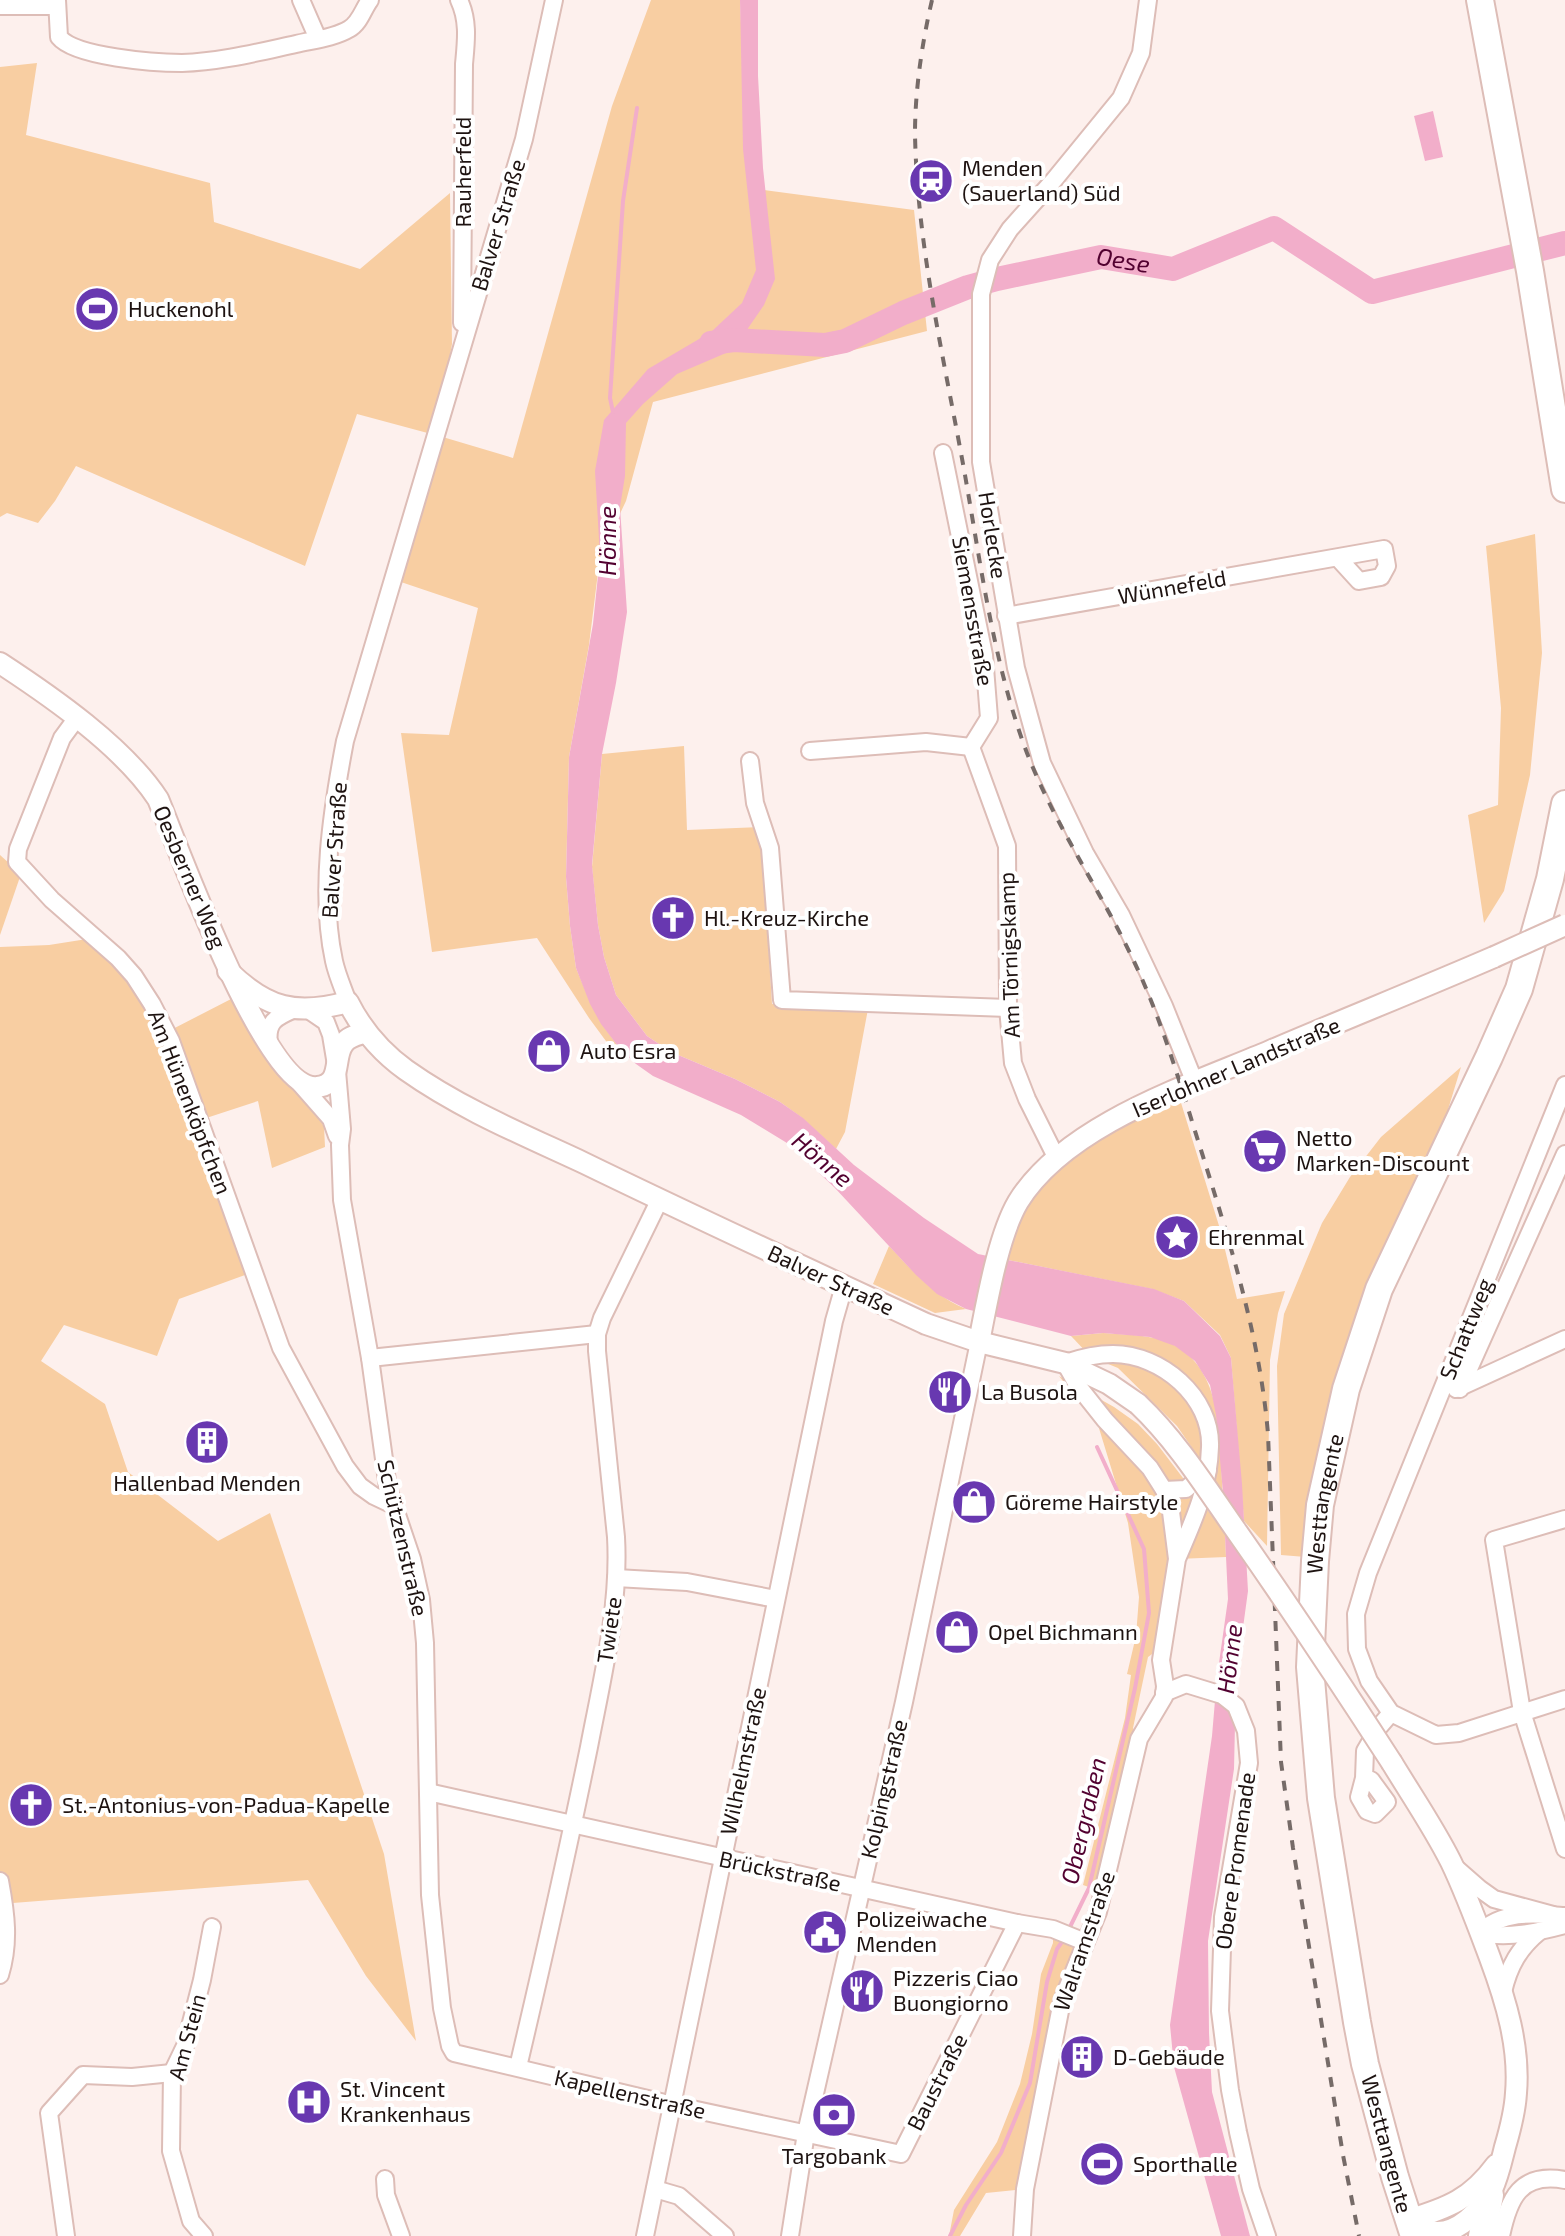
<svg xmlns="http://www.w3.org/2000/svg" width="1565" height="2236" font-family="'Exo 2',sans-serif">
  <style>
    .green { fill: #f8cea2 }
    .water { fill: #f2aeca }
    .lines { fill: none; stroke-linecap: round; stroke-linejoin: round }
    .stream { stroke: #f2aeca; stroke-width: 4 }
    .river { stroke: #f2aeca; stroke-width: 24 }
    .minor-casing { stroke: #ddbdb7; stroke-width: 20 }
    .tertiary-casing { stroke: #ddbdb7; stroke-width: 24 }
    .primary-casing { stroke: #ddbdb7; stroke-width: 30 }
    .minor { stroke: #fff; stroke-width: 16 }
    .tertiary { stroke: #fff; stroke-width: 20 }
    .primary { stroke: #fff; stroke-width: 26 }
    .rail { stroke: #766b68; stroke-width: 4; stroke-dasharray: 10 10; stroke-linecap: butt }
    .tertiary-bridge-casing { stroke: #ddbdb7; stroke-width: 24; stroke-linecap: butt }
    .tertiary-bridge { stroke: #fff; stroke-width: 20 }
    .labels { text-anchor: middle; stroke-width: 8; stroke-linejoin: round; paint-order: stroke }
    .poi-label { font-size: 22px; fill: #1e1311; stroke: #fff; text-anchor: start }
    .street-label { font-size: 22px; fill: #1e1311; stroke: #fff }
    .water-label { font-size: 24px; font-style: italic; fill: #520130; stroke: #fff }
  </style>
  <rect width="100%" height="100%" fill="#fdf0ed"/>
  <g class="green">
    <polygon points="651,0 740,0 748,188 914,210 927,331 653,402 626,501 600,556 589,645 569,757 566,877 570,926 576,968 591,1004 602,1024 621,1050 614,1052 589,1018 537,938 432,952 401,733 449,735 478,608 392,579 435,435 357,414 305,566 76,466 55,501 38,523 7,513 0,517 0,67 37,63 26,135 210,183 214,222 360,269 450,193 452,344 436,435 513,458 612,106"/>
    <polygon points="1535,534 1542,653 1530,775 1504,891 1484,923 1468,815 1498,805 1501,708 1486,546"/>
    <polygon points="684,746 687,830 761,827 772,1004 868,1009 845,1132 836,1149 801,1117 780,1102 735,1079 671,1052 647,1036 616,995 604,957 598,925 592,867 602,754"/>
    <polygon points="0,855 21,874 0,935"/>
    <polygon points="87,939 134,984 163,1034 233,998 255,1040 282,1079 304,1100 324,1126 325,1147 272,1168 258,1101 191,1123 245,1275 179,1299 157,1356 64,1325 41,1361 105,1404 128,1472 218,1541 270,1513 384,1854 416,2041 366,1976 308,1880 0,1904 0,947 49,945"/>
    <polygon points="1461,1067 1439,1139 1372,1285 1343,1356 1321,1444 1306,1557 1281,1555 1277,1366 1284,1314 1322,1223 1350,1177 1381,1137"/>
    <polygon points="1178,1093 1220,1229 1237,1299 1285,1291 1278,1313 1270,1360 1267,1546 1244,1521 1231,1358 1220,1335 1184,1301 1152,1289 1003,1259 1021,1206 1069,1155"/>
    <path d="M 889,1246 C 913,1271 934,1296 966,1309 L 935,1313 L 873,1284 Z"/>
    <path d="M 1103,1333 C 1127,1335 1155,1334 1176,1346 C 1225,1374 1219,1444 1223,1493 L 1177,1426 L 1118,1368 L 1091,1357 L 1071,1336 Z"/>
    <polygon points="1059,1376 1114,1407 1138,1424 1157,1444 1225,1533 1226,1557 1177,1559 1163,1646 1148,1657 1133,1728 1138,1739 1103,1892 1083,1885 1125,1718 1131,1675 1127,1674 1136,1636 1139,1597 1128,1523 1098,1425"/>
    <polygon points="1053,1929 1085,1942 1069,1981 1025,2189 986,2193 960,2236 949,2236 954,2210 997,2142 1020,2084 1032,2034 1041,1974 1053,1943"/>
  </g>
  <g class="water">
    <polygon points="740,0 758,0 758,76 763,168 775,279 764,305 733,350 677,374 643,404 626,423 625,476 620,507 627,612 616,683 602,754 592,865 598,925 604,957 616,995 647,1036 671,1052 735,1079 780,1102 803,1118 854,1165 924,1218 978,1254 1154,1289 1184,1301 1220,1336 1231,1358 1242,1484 1248,1591 1236,1679 1234,1769 1208,1941 1209,2033 1212,2092 1250,2236 1221,2236 1174,2067 1170,2025 1212,1736 1217,1677 1228,1599 1223,1493 1216,1415 1210,1385 1195,1361 1175,1346 1150,1337 1103,1333 1071,1336 966,1309 937,1294 916,1275 834,1187 787,1143 741,1115 653,1076 636,1064 621,1050 601,1024 590,1004 576,968 570,926 566,877 569,757 593,624 600,556 595,471 604,420 648,369 711,332 742,303 756,270 743,149"/>
    <polygon points="1433,111 1443,157 1425,161 1414,116"/>
  </g>
  <g class="lines">
    <g class="stream">
      <polyline points="613,412 610,398 623,201 637,108"/>
      <polyline points="1068,1931 1089,1888 1135,1688 1149,1613 1144,1549 1097,1447"/>
      <polyline points="950,2236 966,2205 1001,2153 1030,2083 1047,1982 1057,1949 1064,1939"/>
    </g>
    <path class="river" id="s1" d="M 711,343 L 734,340 L 825,345 L 845,341 L 903,313 L 968,287 L 997,279 L 1101,257 L 1173,269 L 1274,228 L 1372,292 L 1565,243"/>
    <g class="minor-casing">
      <g id="minor">
        <path d="M 57,0 L 59,37 C 75,57 155,63 182,63 C 220,62 259,52 296,44 C 313,40 334,38 349,29 C 360,23 363,9 370,0"/>
        <polyline points="301,0 318,39"/>
        <path d="M 459,0 C 469,21 466,42 464,64 L 462,323"/>
        <polyline points="1148,0 1141,53 1121,98 1054,180 1010,229 990,260 981,294 981,462 1016,668 1042,763 1085,853 1121,915 1164,1006 1195,1083"/>
        <polyline points="0,6 57,6"/>
        <polyline points="943,453 984,655 989,718 971,747"/>
        <polyline points="1006,616 1384,549 1387,566 1381,577 1359,581 1338,558"/>
        <polyline points="76,719 62,738 18,849 17,862 52,900 118,958 134,976 152,1004 171,1041 281,1348 345,1466 360,1486 374,1496 393,1505"/>
        <polyline points="971,747 1007,846 1008,1008 1013,1063 1027,1099 1057,1159"/>
        <polyline points="810,751 926,742 971,747"/>
        <polyline points="750,761 755,803 770,848 782,1000 1008,1008"/>
        <path d="M 348,1002 C 343,988 337,975 334,961 C 319,892 332,809 345,741 L 524,139 L 554,0"/>
        <polyline points="307,1009 326,1022 331,1035 337,1071 342,1129 340,1145 342,1200 370,1358 388,1488 412,1559 421,1600 425,1643 430,1895 442,2008 450,2046 454,2053 673,2105 901,2154 1017,1923"/>
        <path d="M 269,1044 C 266,1020 277,1017 297,1008"/>
        <polyline points="295,1078 331,1119 337,1136"/>
        <polyline points="1565,1085 1368,1573 1356,1614 1357,1649 1369,1681 1391,1713 1436,1735 1459,1733 1565,1699"/>
        <polyline points="370,1358 597,1334"/>
        <polyline points="1456,1389 1565,1339"/>
        <polyline points="1460,1389 1565,1154"/>
        <polyline points="1164,1490 1186,1489 1208,1470"/>
        <polyline points="1565,1519 1494,1540 1522,1712 1565,1849"/>
        <polyline points="616,1578 687,1582 776,1599"/>
        <polyline points="1164,1693 1186,1684 1222,1695 1236,1706 1246,1731 1249,1763 1223,1917 1220,2011 1230,2090 1238,2132 1251,2189 1267,2236"/>
        <polyline points="1364,1778 1371,1780 1387,1802 1375,1814 1367,1811 1359,1797 1364,1778 1365,1751 1379,1727 1391,1713"/>
        <polyline points="428,1792 1017,1923 1053,1929 1085,1942"/>
        <polyline points="1456,1868 1480,1889 1494,1899 1553,1915"/>
        <path d="M 0,1881 C 6,1913 10,1943 0,1975"/>
        <path d="M 1481,1932 C 1502,1910 1536,1914 1565,1916"/>
        <path d="M 1481,1932 C 1502,1940 1543,1931 1565,1925"/>
        <path d="M 1503,1992 C 1509,1966 1519,1948 1540,1931"/>
        <path d="M 518,2067 C 543,1961 567,1854 589,1747 C 602,1679 620,1607 616,1537 L 597,1351 L 597,1334 L 602,1318 L 660,1199"/>
        <polyline points="385,2179 386,2195 401,2236"/>
        <polyline points="655,2189 679,2196 725,2236"/>
        <polyline points="66,2236 49,2113 83,2075 132,2077 172,2073"/>
        <polyline points="204,2236 191,2221 171,2151 172,2073 185,2046 202,1980 212,1927"/>
        <polyline points="645,2236 834,1321 844,1286"/>
        <polyline points="790,2236 806,2133 904,1702 979,1342"/>
        <path d="M 1022,2236 L 1025,2189 L 1062,2001 L 1098,1912 L 1139,1739 L 1164,1697 L 1165,1686 L 1161,1660 L 1177,1559 L 1170,1504 L 1164,1490 L 1150,1468 L 1105,1420 L 1078,1386 L 1065,1363 C 1080,1358 1097,1354 1113,1354 C 1161,1354 1212,1397 1210,1447 C 1209,1488 1193,1522 1177,1559"/>
        <path d="M 1501,2236 C 1509,2198 1520,2172 1565,2180"/>
      </g>
    </g>
    <g class="tertiary-casing">
      <g id="tertiary">
        <path d="M 0,663 C 52,697 124,747 158,799 C 177,844 266,1094 318,1087 C 344,1083 332,1057 344,1043 C 349,1036 358,1035 366,1032"/>
        <path d="M 228,971 C 267,1009 296,1016 348,1002 C 362,1030 381,1052 406,1070 C 461,1109 524,1135 584,1163 C 697,1218 812,1271 926,1324 L 979,1342 L 1065,1363 L 1109,1384 L 1138,1404"/>
        <path d="M 979,1342 C 987,1302 998,1236 1018,1202 C 1066,1124 1190,1085 1270,1051 C 1345,1019 1420,989 1494,957"/>
        <path d="M 1392,1763 C 1412,1796 1434,1828 1451,1862 C 1466,1893 1478,1926 1490,1958 C 1506,2001 1520,2047 1516,2093 C 1515,2111 1510,2130 1505,2147 C 1497,2179 1494,2197 1467,2220 C 1447,2236 1428,2236 1408,2220"/>
        <path d="M 1408,2220 C 1448,2208 1471,2199 1496,2165"/>
      </g>
    </g>
    <g class="primary-casing">
      <g id="primary">
        <polyline points="1480,0 1530,271 1565,489"/>
        <path id="s2" d="M 1414,2236 L 1395,2177 L 1365,2064 L 1357,2022 L 1321,1798 L 1310,1667 L 1315,1561 L 1320,1505 L 1346,1389 L 1379,1289 L 1489,1057 L 1519,989 L 1550,879 L 1565,804"/>
        <polyline points="1482,2236 1490,2195"/>
      </g>
    </g>
    <use href="#minor" class="minor"/>
    <use href="#tertiary" class="tertiary"/>
    <use href="#primary" class="primary"/>
    <path class="rail" d="M 932,0 C 922,43 915,90 915,134 C 917,247 945,363 965,475 C 981,566 994,666 1027,753 C 1054,823 1097,885 1130,953 C 1161,1016 1180,1084 1201,1150 C 1230,1243 1260,1337 1268,1434 L 1281,1762 L 1293,1848 L 1343,2155 L 1359,2236"/>
    <g class="tertiary-bridge-casing">
      <g id="tertiary-bridge">
        <polyline points="1494,957 1565,925"/>
        <path d="M 1138,1404 C 1176,1440 1205,1486 1235,1529 C 1289,1606 1341,1684 1392,1763"/>
      </g>
    </g>
    <use href="#tertiary-bridge" class="tertiary-bridge"/>
  </g>
  <defs>
    <g id="station-disc" transform="scale(2.3)"><circle r="9.5" fill="#6838b0" stroke="#fff"/><path d="M-3-6H3Q5-6 5-4V2Q5 4 3 4L4.5 6H3L1.5 4h-3L-3 6H-4.5L-3 4Q-5 4-5 2V-4Q-5-6-3-6ZM-3.5-4v3h7v-3ZM-3.5 1v1.5H-2V1ZM2 1v1.5H3.5V1Z" fill="#fff"/></g>
    <g id="stadium-disc" transform="scale(2.3)"><circle r="9.5" fill="#6838b0" stroke="#fff"/><path d="M0-5a6.5 5 0 1 0 0 10a6.5 5 0 1 0 0-10ZM-3.5-1.8h7v3.6h-7Z" fill="#fff"/></g>
    <g id="church-disc" transform="scale(2.3)"><circle r="9.5" fill="#6838b0" stroke="#fff"/><path d="M-1.2-6h2.4v3.5h3.3v2.4h-3.3V6h-2.4V-.1h-3.3v-2.4h3.3Z" fill="#fff"/></g>
    <g id="shop-disc" transform="scale(2.3)"><circle r="9.5" fill="#6838b0" stroke="#fff"/><path d="M-5-2.5h2.3a2.7 3.5 0 0 1 5.4 0H5L5.5 6h-11ZM-1.5-2.5h3a1.5 2.3 0 0 0-3 0Z" fill="#fff"/></g>
    <g id="supermarket-disc" transform="scale(2.3)"><circle r="9.5" fill="#6838b0" stroke="#fff"/><path d="M-6-5.5h2.5l.6 2H6L4.5 2H-2.5L-4.4-4H-6ZM-1.5 3.2a1.3 1.3 0 1 0 .1 0ZM3 3.2a1.3 1.3 0 1 0 .1 0Z" fill="#fff"/></g>
    <g id="sight-disc" transform="scale(2.3)"><circle r="9.5" fill="#6838b0" stroke="#fff"/><path d="M0-6L1.8-2.2L6-1.7L2.9 1.2L3.7 5.4L0 3.3L-3.7 5.4L-2.9 1.2L-6-1.7L-1.8-2.2Z" fill="#fff"/></g>
    <g id="restaurant-disc" transform="scale(2.3)"><circle r="9.5" fill="#6838b0" stroke="#fff"/><path d="M-5-6h1v4h1v-4h1v4h1v-4h1v5L-1.5 .5V6h-2V.5L-5-1ZM5-6V6H3V1.5H1.5Q1.5-4 5-6Z" fill="#fff"/></g>
    <g id="building-disc" transform="scale(2.3)"><circle r="9.5" fill="#6838b0" stroke="#fff"/><path d="M-4-6H4V6H1V3H-1V6H-4ZM-2.5-4.3h1.7v1.8h-1.7ZM.8-4.3h1.7v1.8H.8ZM-2.5-1h1.7V.8h-1.7ZM.8-1h1.7V.8H.8Z" fill="#fff"/></g>
    <g id="civic-disc" transform="scale(2.3)"><circle r="9.5" fill="#6838b0" stroke="#fff"/><path d="M-.6-6.5H3V-4.5H.6V-3L4-1V1h2V6H-6V1h2V-1L-.6-3ZM-1.2 2.5V6h2.4V2.5Z" fill="#fff"/></g>
    <g id="hospital-disc" transform="scale(2.3)"><circle r="9.5" fill="#6838b0" stroke="#fff"/><path d="M-5-5h3v3.5h4V-5h3V5h-3V1.5h-4V5h-3Z" fill="#fff"/></g>
    <g id="bank-disc" transform="scale(2.3)"><circle r="9.5" fill="#6838b0" stroke="#fff"/><path d="M-6-4H6V4H-6ZM0-2.3a2.3 2.3 0 1 0 0 4.6a2.3 2.3 0 1 0 0-4.6Z" fill="#fff"/></g>
  </defs>
  <g fill-rule="evenodd">
    <use href="#station-disc" x="931" y="181"/>
    <use href="#stadium-disc" x="97" y="309"/>
    <use href="#church-disc" x="673" y="918"/>
    <use href="#shop-disc" x="549" y="1051"/>
    <use href="#supermarket-disc" x="1265" y="1151"/>
    <use href="#sight-disc" x="1177" y="1237"/>
    <use href="#restaurant-disc" x="950" y="1392"/>
    <use href="#building-disc" x="207" y="1442"/>
    <use href="#shop-disc" x="974" y="1502"/>
    <use href="#shop-disc" x="957" y="1632"/>
    <use href="#church-disc" x="31" y="1805"/>
    <use href="#civic-disc" x="825" y="1932"/>
    <use href="#restaurant-disc" x="862" y="1991"/>
    <use href="#building-disc" x="1082" y="2057"/>
    <use href="#hospital-disc" x="309" y="2102"/>
    <use href="#bank-disc" x="834" y="2115"/>
    <use href="#stadium-disc" x="1102" y="2164"/>
  </g>
  <g class="labels">
    <g class="poi-label">
      <text x="962" y="176">Menden<tspan x="962" dy="25">(Sauerland) Süd</tspan></text>
      <text x="128" y="317">Huckenohl</text>
      <text x="704" y="926">Hl.-Kreuz-Kirche</text>
      <text x="580" y="1059">Auto Esra</text>
      <text x="1296" y="1146">Netto<tspan x="1296" dy="25">Marken-Discount</tspan></text>
      <text x="1208" y="1245">Ehrenmal</text>
      <text x="981" y="1400">La Busola</text>
      <text x="207" y="1491" text-anchor="middle">Hallenbad Menden</text>
      <text x="1005" y="1510">Göreme Hairstyle</text>
      <text x="988" y="1640">Opel Bichmann</text>
      <text x="62" y="1813">St.-Antonius-von-Padua-Kapelle</text>
      <text x="856" y="1927">Polizeiwache<tspan x="856" dy="25">Menden</tspan></text>
      <text x="893" y="1986">Pizzeris Ciao<tspan x="893" dy="25">Buongiorno</tspan></text>
      <text x="1113" y="2065">D-Gebäude</text>
      <text x="340" y="2097">St. Vincent<tspan x="340" dy="25">Krankenhaus</tspan></text>
      <text x="834" y="2164" text-anchor="middle">Targobank</text>
      <text x="1133" y="2172">Sporthalle</text>
    </g>
    <g class="street-label">
      <text transform="translate(463 172) rotate(-90)" y="8">Rauherfeld</text>
      <text transform="translate(498 225) rotate(-73)" y="8">Balver Straße</text>
      <text transform="translate(993 535) rotate(81)" y="8">Horlecke</text>
      <text transform="translate(1172 587) rotate(-10)" y="8">Wünnefeld</text>
      <text transform="translate(973 611) rotate(80)" y="8">Siemensstraße</text>
      <text transform="translate(334 850) rotate(-86)" y="8">Balver Straße</text>
      <text transform="translate(190 877) rotate(67)" y="8">Oesberner Weg</text>
      <text transform="translate(1009 955) rotate(-92)" y="8">Am Törnigskamp</text>
      <text transform="translate(1236 1067) rotate(-23)" y="8">Iserlohner Landstraße</text>
      <text transform="translate(190 1102) rotate(69)" y="8">Am Hünenköpfchen</text>
      <text transform="translate(831 1280) rotate(25)" y="8">Balver Straße</text>
      <text transform="translate(1466 1329) rotate(-68)" y="8">Schattweg</text>
      <text dy="8" stroke="none"><textPath href="#s2" startOffset="744">Westtangente</textPath></text>
      <text transform="translate(403 1538) rotate(77)" y="8">Schützenstraße</text>
      <text transform="translate(609 1630) rotate(-82)" y="8">Twiete</text>
      <text transform="translate(743 1761) rotate(-78)" y="8">Wilhelmstraße</text>
      <text transform="translate(884 1789) rotate(-77)" y="8">Kolpingstraße</text>
      <text transform="translate(1235 1861) rotate(-82)" y="8">Obere Promenade</text>
      <text transform="translate(780 1871) rotate(12)" y="8">Brückstraße</text>
      <text transform="translate(1084 1941) rotate(-71)" y="8">Walramstraße</text>
      <text transform="translate(187 2037) rotate(-75)" y="8">Am Stein</text>
      <text transform="translate(937 2082) rotate(-63)" y="8">Baustraße</text>
      <text transform="translate(630 2094) rotate(13)" y="8">Kapellenstraße</text>
      <text transform="translate(1387 2144) rotate(75)" y="8">Westtangente</text>
    </g>
    <g class="water-label">
      <text dy="8" stroke="none"><textPath href="#s1" startOffset="428">Oese</textPath></text>
      <text transform="translate(608 541) rotate(-90)" y="8">Hönne</text>
      <text transform="translate(822 1160) rotate(40)" y="8">Hönne</text>
      <text transform="translate(1230 1659) rotate(-83)" y="8">Hönne</text>
      <text transform="translate(1084 1821) rotate(-77)" y="8">Obergraben</text>
    </g>
  </g>
</svg>
